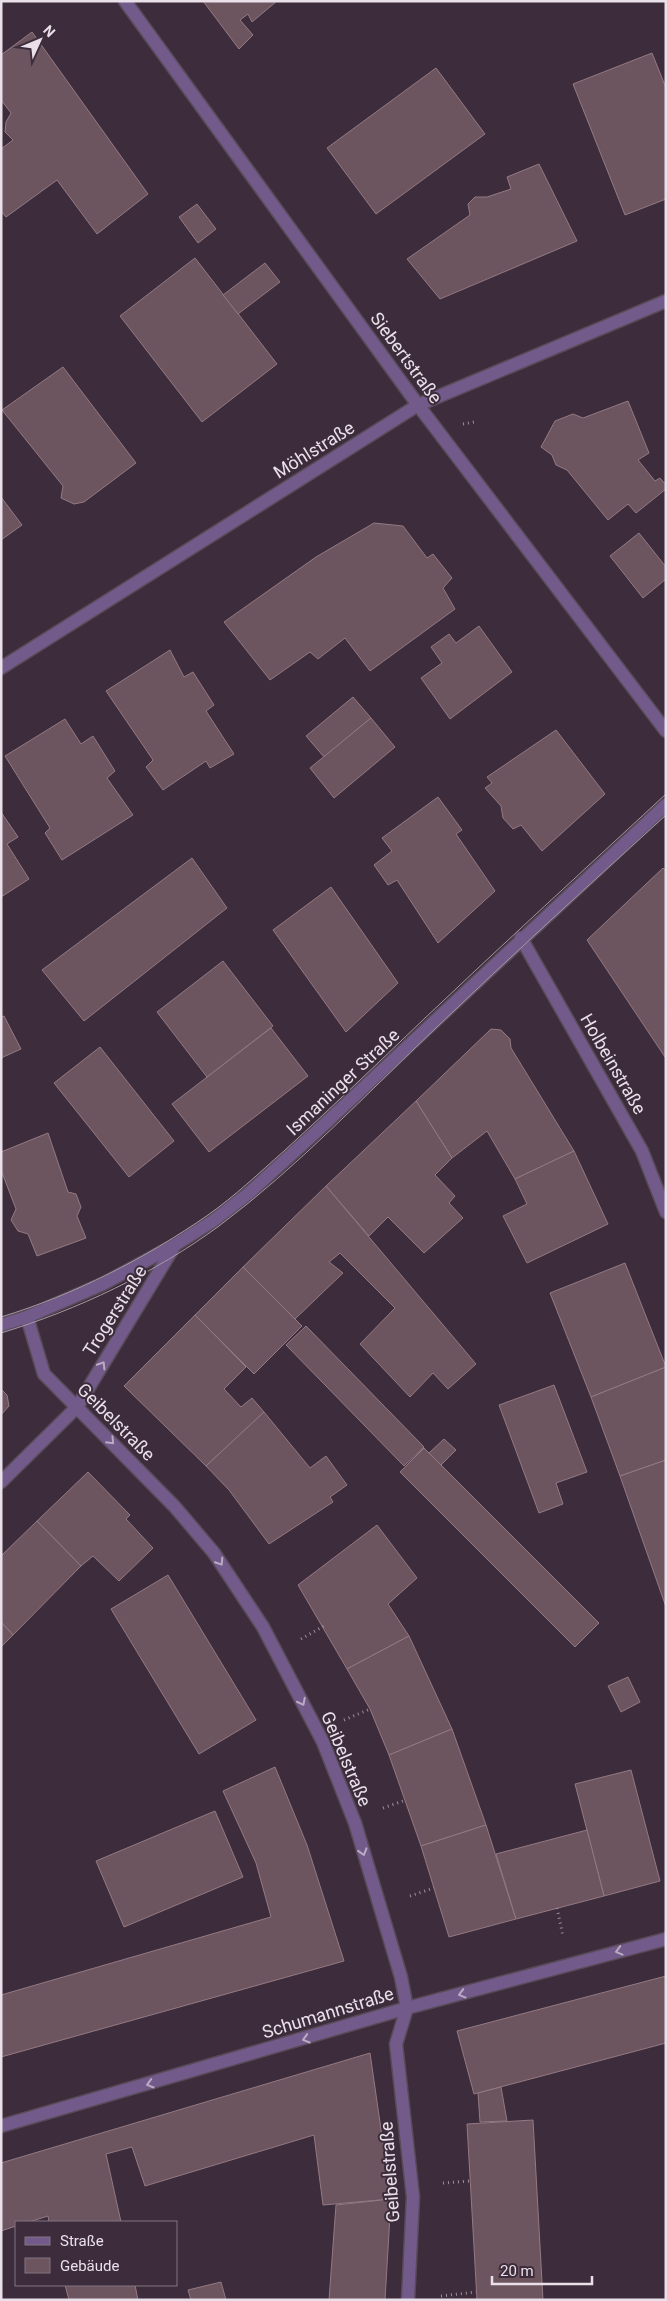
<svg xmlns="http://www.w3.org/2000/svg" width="667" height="2301" font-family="Roboto,sans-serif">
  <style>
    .building { fill: #6d555f; stroke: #937983 }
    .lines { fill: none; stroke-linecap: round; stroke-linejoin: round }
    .minor-casing { stroke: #594a58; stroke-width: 15 }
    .tertiary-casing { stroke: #594a58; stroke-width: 15 }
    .path { stroke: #9b8f9a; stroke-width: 3; stroke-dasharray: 1 4; stroke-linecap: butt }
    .minor { stroke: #725b8b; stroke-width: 12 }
    .tertiary { stroke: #725b8b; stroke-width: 12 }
    .tram { stroke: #a498a3; stroke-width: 1 }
    .oneway { stroke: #baabc3 }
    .labels { text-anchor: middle; stroke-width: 4; stroke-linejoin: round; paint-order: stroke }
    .street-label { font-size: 18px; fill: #eae0e9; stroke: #3d2d3c }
  </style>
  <rect width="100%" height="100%" fill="#3d2d3c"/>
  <g class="building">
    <polygon points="203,1 277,1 252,22 248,14 240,20 253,35 239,49"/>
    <polygon points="32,32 148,194 97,234 57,180 6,217 1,211 1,149 13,140 5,132 6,122 11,113 1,100 1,55"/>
    <polygon points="652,53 666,88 666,199 625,215 573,84"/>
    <polygon points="436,68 485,134 376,214 327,148"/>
    <polygon points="539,164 577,241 440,299 407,259 470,215 468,204 475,197 487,197 511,189 507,177"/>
    <polygon points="197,204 216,229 198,243 179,217"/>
    <polygon points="195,258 277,364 202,422 120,316"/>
    <polygon points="265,263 280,282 238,314 223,295"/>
    <polygon points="63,367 136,463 84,502 74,504 61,498 63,486 2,410"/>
    <polygon points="628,401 649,453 638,460 655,481 660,478 666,485 666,489 636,513 628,504 608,520 567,470 556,465 552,455 541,447 555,421 573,414 583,418"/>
    <polygon points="1,497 22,525 1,540"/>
    <polygon points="374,523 403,526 427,558 433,554 452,578 443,588 455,609 370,671 345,638 318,659 310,652 270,680 224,622 316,557"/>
    <polygon points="639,533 666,567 666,579 643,598 610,556"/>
    <polygon points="479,626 512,672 450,719 421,678 442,663 431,647 449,634 456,643"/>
    <polygon points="170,650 184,677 193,672 214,705 206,711 234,754 210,768 206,761 163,790 146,767 153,760 106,691"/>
    <polygon points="353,697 371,718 324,757 306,736"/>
    <polygon points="371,718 395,747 334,798 310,768"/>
    <polygon points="65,719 81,744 93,736 115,771 107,778 133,815 62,860 45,833 50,828 5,756"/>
    <polygon points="556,730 605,794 542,851 521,825 513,829 503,818 501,806 485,788 492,783 487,777"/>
    <polygon points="438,797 462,830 456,834 495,891 438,943 397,880 388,885 374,865 392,851 382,838"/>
    <polygon points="1,812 18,837 7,844 29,879 1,897"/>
    <polygon points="192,858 227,908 84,1021 42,970"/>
    <polygon points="663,868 666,871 665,1057 587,940"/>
    <polygon points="331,887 398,983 346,1032 273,930"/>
    <polygon points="223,961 273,1026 207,1077 157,1012"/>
    <polygon points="4,1016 21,1049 1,1058 1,1017"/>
    <polygon points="271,1028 308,1076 209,1152 172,1104"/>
    <polygon points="491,1029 501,1030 510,1039 511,1048 574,1151 515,1179 487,1131 452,1158 416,1101"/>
    <polygon points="100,1047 174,1141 129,1177 54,1083"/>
    <polygon points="416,1101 452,1158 435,1175 455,1196 449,1203 463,1218 424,1253 388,1217 369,1236 326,1186"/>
    <polygon points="48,1133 68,1192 76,1194 81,1207 77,1216 86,1238 37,1256 28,1234 18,1231 11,1220 16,1209 1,1170 1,1152"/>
    <polygon points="574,1151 608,1224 527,1263 503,1216 527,1204 515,1179"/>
    <polygon points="326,1186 476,1364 448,1389 433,1373 410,1397 360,1344 395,1308 340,1253 329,1262 343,1273 295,1319 243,1267"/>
    <polygon points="625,1263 666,1367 591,1397 550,1293"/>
    <polygon points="243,1267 302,1326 254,1374 195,1315"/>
    <polygon points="195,1315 246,1367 224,1389 241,1407 252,1398 264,1412 206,1466 124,1386"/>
    <polygon points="306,1326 424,1447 404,1466 286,1345"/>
    <polygon points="666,1367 666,1460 620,1476 591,1397"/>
    <polygon points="554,1385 587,1472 556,1483 563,1504 539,1513 499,1405"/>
    <polygon points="1,1389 7,1395 9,1406 1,1415"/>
    <polygon points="264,1412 310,1468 326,1456 347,1485 330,1497 333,1502 269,1544 229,1490 206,1466"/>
    <polygon points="444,1439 456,1450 441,1465 429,1453"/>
    <polygon points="424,1448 599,1623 575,1647 400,1472"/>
    <polygon points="666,1460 666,1607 620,1476"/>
    <polygon points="88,1472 130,1515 126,1519 153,1548 119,1581 93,1556 81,1566 37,1521"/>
    <polygon points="37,1521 81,1566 13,1635 1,1622 1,1556"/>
    <polygon points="377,1525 417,1578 388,1604 409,1636 347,1669 298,1585"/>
    <polygon points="168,1575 256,1720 199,1754 111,1609"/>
    <polygon points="1,1622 13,1635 1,1647"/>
    <polygon points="409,1636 452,1729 389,1755 370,1709 347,1669"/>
    <polygon points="628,1677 640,1702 621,1712 608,1686"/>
    <polygon points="452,1729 486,1825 421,1846 389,1755"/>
    <polygon points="275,1767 307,1845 344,1961 1,2057 1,1995 271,1917 256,1863 223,1791"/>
    <polygon points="631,1770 660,1881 604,1896 575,1784"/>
    <polygon points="215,1811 243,1877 124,1927 96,1861"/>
    <polygon points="486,1825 516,1919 449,1937 421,1846"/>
    <polygon points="587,1830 604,1896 516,1919 496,1854"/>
    <polygon points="666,1976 666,2043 474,2094 457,2031"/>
    <polygon points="370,2053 391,2199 323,2205 314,2135 145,2186 132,2147 106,2154 121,2222 49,2222 48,2216 29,2222 16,2222 16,2226 1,2231 1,2163"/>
    <polygon points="501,2087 507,2121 480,2122 478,2093"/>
    <polygon points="533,2120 543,2300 477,2300 467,2124"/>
    <polygon points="391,2199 385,2300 329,2300 336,2205"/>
    <polygon points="221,2282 226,2300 191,2300 188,2290"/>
    <polygon points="65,2285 135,2285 138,2300 69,2300"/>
  </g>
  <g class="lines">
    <g class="minor-casing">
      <g id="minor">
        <polyline points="125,1 418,405 666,731"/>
        <polyline points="1,668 418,405 666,301"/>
        <polyline points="521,938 642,1151 666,1212"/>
        <polyline points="27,1317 44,1374 175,1507 214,1553 263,1627 323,1742 355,1823 401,1977 407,2008 396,2044 413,2197 408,2300"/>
        <polyline points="1,1482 77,1407 175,1245"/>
        <polyline points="1,2126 407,2008 666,1939"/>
      </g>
    </g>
    <g class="tertiary-casing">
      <polyline id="tertiary" points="1,1325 27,1317 103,1284 175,1245 213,1221 249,1193 316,1132 666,805"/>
    </g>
    <g class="path">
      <polyline points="463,424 474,422"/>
      <polyline points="301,1639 324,1626"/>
      <polyline points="344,1720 370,1709"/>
      <polyline points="383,1808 406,1800"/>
      <polyline points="410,1896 434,1888"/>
      <polyline points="557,1908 563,1936"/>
      <polyline points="443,2183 470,2181"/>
      <polyline points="441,2296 476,2292"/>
    </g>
    <use href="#minor" class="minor"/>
    <use href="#tertiary" class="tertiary"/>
    <g class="tram">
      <path d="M 1,1317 C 74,1295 146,1258 208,1215 C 235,1196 259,1173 284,1151 C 331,1108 377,1064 424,1019 C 504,943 585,869 666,794"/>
      <path d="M 1,1333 C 77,1310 155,1273 219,1226 C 298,1167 366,1094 437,1027 C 512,955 589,885 666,815"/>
    </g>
  </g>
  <defs><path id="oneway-chevron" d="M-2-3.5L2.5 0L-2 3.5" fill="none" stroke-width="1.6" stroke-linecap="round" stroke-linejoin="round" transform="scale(1.25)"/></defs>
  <g class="oneway">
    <use href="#oneway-chevron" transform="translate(102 1365) rotate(-58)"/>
    <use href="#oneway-chevron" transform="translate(111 1441) rotate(46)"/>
    <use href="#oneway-chevron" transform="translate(220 1562) rotate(57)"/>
    <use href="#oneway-chevron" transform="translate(302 1702) rotate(63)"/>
    <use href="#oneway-chevron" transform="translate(363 1852) rotate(73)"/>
    <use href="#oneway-chevron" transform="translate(619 1951) rotate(165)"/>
    <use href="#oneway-chevron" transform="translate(462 1994) rotate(165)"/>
    <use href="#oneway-chevron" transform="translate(306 2039) rotate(164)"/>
    <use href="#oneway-chevron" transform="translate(150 2084) rotate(164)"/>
  </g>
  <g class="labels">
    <g class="street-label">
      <text transform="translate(406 358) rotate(54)" y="6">Siebertstraße</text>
      <text transform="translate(314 450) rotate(-32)" y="6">Möhlstraße</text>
      <text transform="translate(613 1064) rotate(60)" y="6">Holbeinstraße</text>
      <text transform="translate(343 1082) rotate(-43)" y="6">Ismaninger Straße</text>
      <text transform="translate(115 1311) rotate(-58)" y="6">Trogerstraße</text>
      <text transform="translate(116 1422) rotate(45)" y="6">Geibelstraße</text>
      <text transform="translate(346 1759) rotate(67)" y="6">Geibelstraße</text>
      <text transform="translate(328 2013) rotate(-17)" y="6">Schumannstraße</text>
      <text transform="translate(390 2172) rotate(-94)" y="6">Geibelstraße</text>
    </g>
  </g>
  <rect width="667" height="2301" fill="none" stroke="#eae0e9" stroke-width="5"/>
  <rect x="15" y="2221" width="162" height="65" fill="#3d2d3c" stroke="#827581"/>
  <rect x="25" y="2237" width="25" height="8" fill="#725b8b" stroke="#827581"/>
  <text x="60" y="2246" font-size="15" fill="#eae0e9">Straße</text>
  <rect x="25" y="2258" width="25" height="15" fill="#6d555f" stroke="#827581"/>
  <text x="60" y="2271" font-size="15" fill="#eae0e9">Gebäude</text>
  <g transform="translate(40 40) rotate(46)" stroke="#3d2d3c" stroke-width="4" paint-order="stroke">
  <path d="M0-4L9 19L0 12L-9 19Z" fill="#eae0e9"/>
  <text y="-8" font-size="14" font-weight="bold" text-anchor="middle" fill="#eae0e9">N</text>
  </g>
  <path d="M492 2276v8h100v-8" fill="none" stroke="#eae0e9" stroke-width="2.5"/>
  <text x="500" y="2276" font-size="15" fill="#eae0e9" stroke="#3d2d3c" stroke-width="4" paint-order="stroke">20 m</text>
</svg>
